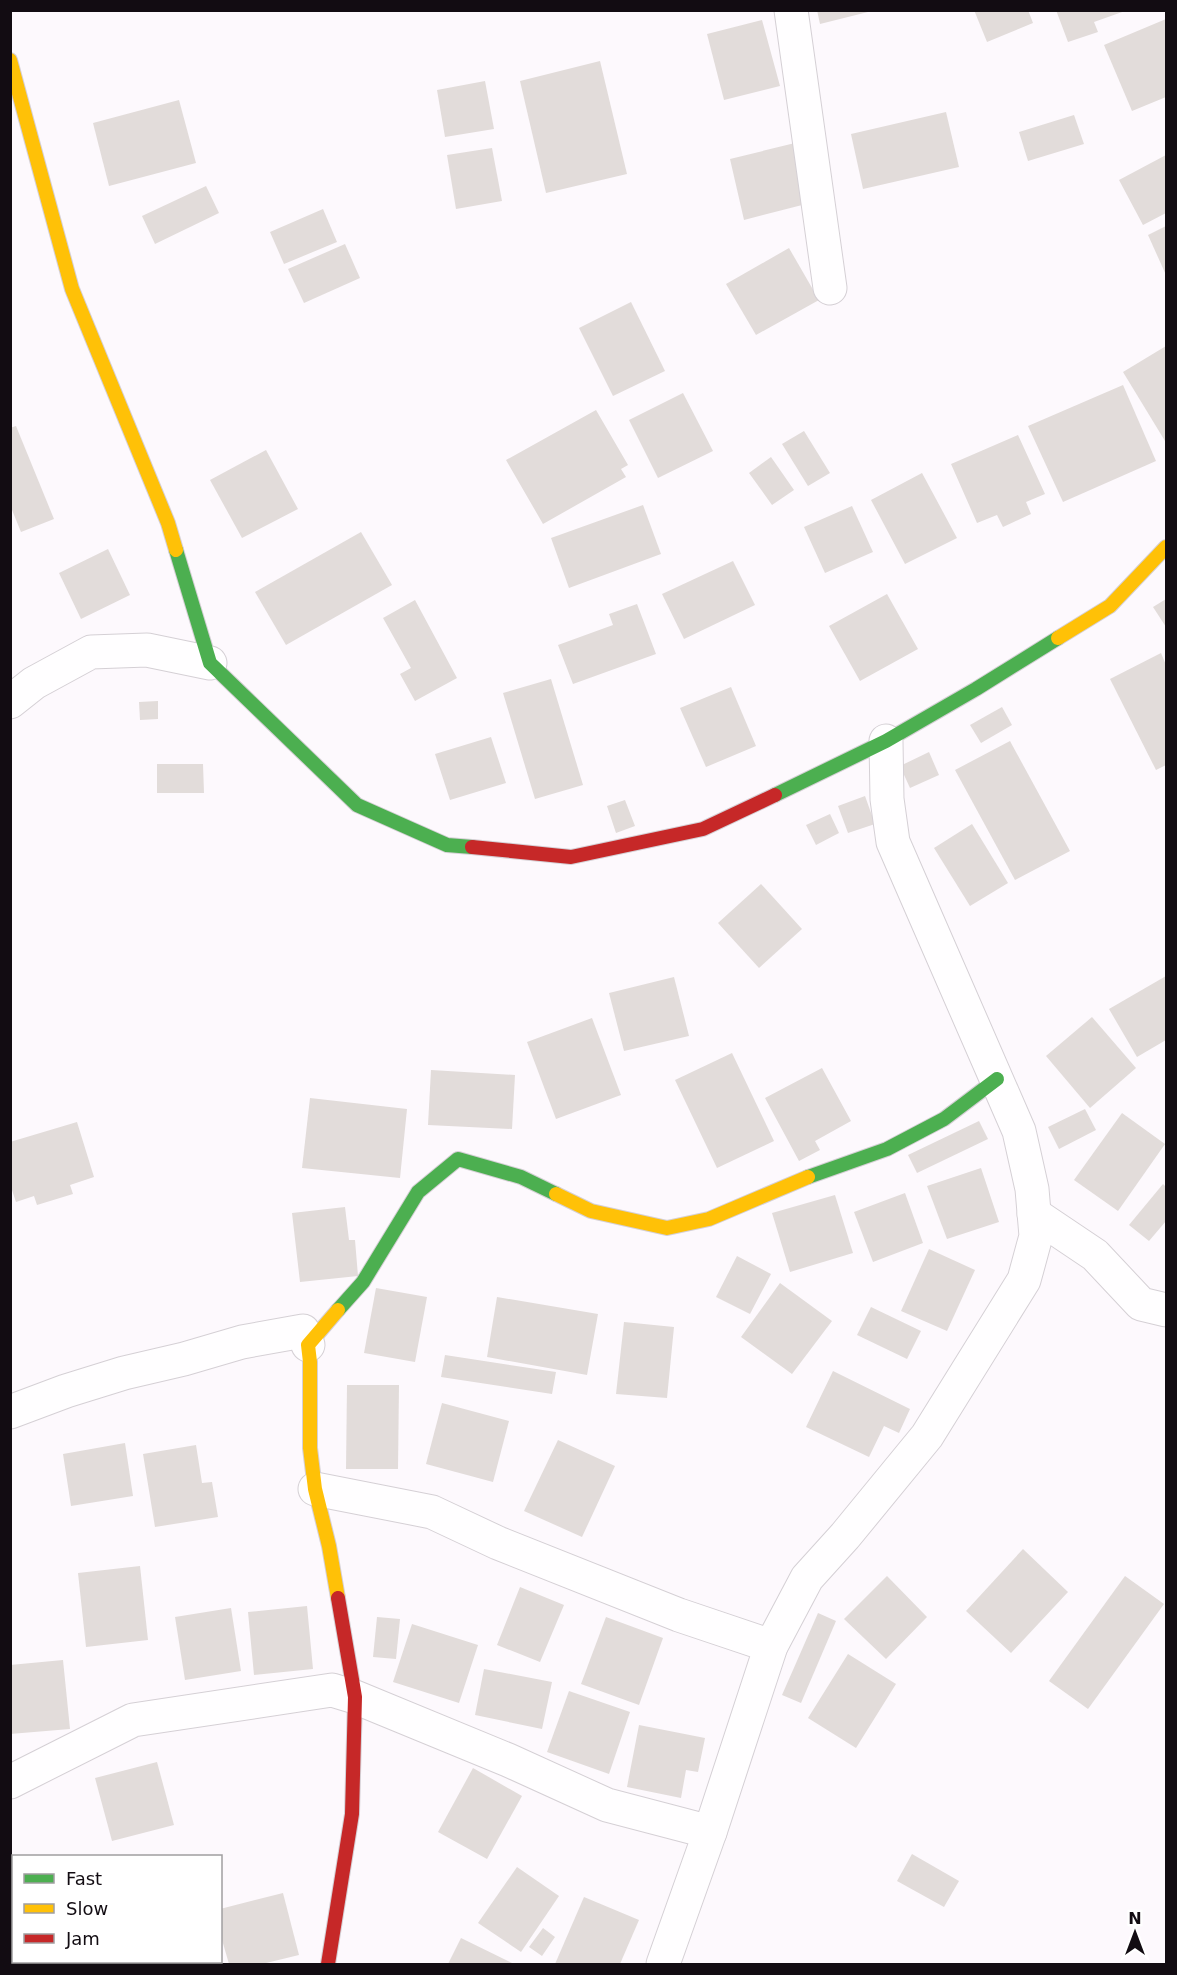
<svg xmlns="http://www.w3.org/2000/svg" width="1177" height="1975" font-family="'DejaVu Sans',sans-serif">
  <style>
    .building { fill: #e2dcda }
    .lines { fill: none; stroke-linecap: round; stroke-linejoin: round }
    .street-casing { stroke: #d5d0d5; stroke-width: 35 }
    .fast-casing { stroke: #d5d0d5; stroke-width: 16 }
    .slow-casing { stroke: #d5d0d5; stroke-width: 16 }
    .jam-casing { stroke: #d5d0d5; stroke-width: 16 }
    .street { stroke: #fffeff; stroke-width: 33 }
    .fast { stroke: #4caf50; stroke-width: 14 }
    .slow { stroke: #ffc107; stroke-width: 14 }
    .jam { stroke: #c62828; stroke-width: 14 }
  </style>
  <rect width="100%" height="100%" fill="#fdf9fd"/>
  <g class="building">
    <polygon points="817,10 872,10 872,11 820,24"/>
    <polygon points="974,10 1028,10 1033,23 987,42"/>
    <polygon points="1056,10 1125,10 1125,11 1094,22 1098,32 1068,42"/>
    <polygon points="1166,19 1166,97 1132,111 1104,45"/>
    <polygon points="762,20 780,86 724,100 707,34"/>
    <polygon points="600,61 627,174 546,193 520,81"/>
    <polygon points="485,81 494,129 445,137 437,90"/>
    <polygon points="179,100 196,163 109,186 93,123"/>
    <polygon points="946,112 959,167 863,189 851,134"/>
    <polygon points="1074,115 1084,144 1028,161 1019,132"/>
    <polygon points="795,143 810,203 744,220 730,159"/>
    <polygon points="492,148 502,201 456,209 447,155"/>
    <polygon points="1166,155 1166,213 1143,225 1119,180"/>
    <polygon points="206,186 219,213 155,244 142,216"/>
    <polygon points="323,209 337,242 284,264 270,232"/>
    <polygon points="1166,226 1166,275 1148,235"/>
    <polygon points="345,244 360,278 304,303 288,269"/>
    <polygon points="789,248 819,300 756,335 726,284"/>
    <polygon points="631,302 665,371 613,396 579,328"/>
    <polygon points="1166,346 1166,440 1165,441 1123,372"/>
    <polygon points="1123,385 1156,461 1063,502 1028,426"/>
    <polygon points="683,393 713,451 658,478 629,420"/>
    <polygon points="596,410 628,465 621,469 626,477 543,524 506,460"/>
    <polygon points="16,426 54,519 21,532 10,505 10,428"/>
    <polygon points="804,431 830,473 808,486 782,444"/>
    <polygon points="1018,435 1045,494 1026,502 1031,514 1003,527 997,515 977,523 951,464"/>
    <polygon points="266,450 298,509 242,538 210,480"/>
    <polygon points="771,457 794,490 772,505 749,473"/>
    <polygon points="922,473 957,538 905,564 871,500"/>
    <polygon points="643,505 661,554 569,588 551,538"/>
    <polygon points="852,506 873,552 825,573 804,527"/>
    <polygon points="361,532 392,585 286,645 255,592"/>
    <polygon points="108,549 130,595 81,619 59,573"/>
    <polygon points="733,561 755,605 684,639 662,594"/>
    <polygon points="887,594 918,649 860,681 829,626"/>
    <polygon points="1166,599 1166,627 1153,607"/>
    <polygon points="415,600 457,678 415,701 400,674 411,668 383,618"/>
    <polygon points="637,604 656,654 573,684 558,645 613,625 609,614"/>
    <polygon points="1161,653 1166,665 1166,765 1156,770 1110,679"/>
    <polygon points="551,679 583,785 535,799 503,693"/>
    <polygon points="731,687 756,746 706,767 680,708"/>
    <polygon points="158,701 158,719 140,720 139,702"/>
    <polygon points="1002,707 1012,725 981,743 970,725"/>
    <polygon points="491,737 506,783 450,800 435,754"/>
    <polygon points="1010,741 1070,851 1015,880 955,770"/>
    <polygon points="929,752 939,775 910,788 900,766"/>
    <polygon points="157,764 203,764 204,793 157,793"/>
    <polygon points="865,796 875,824 848,833 838,806"/>
    <polygon points="625,800 635,826 616,833 607,806"/>
    <polygon points="830,814 839,833 816,845 806,825"/>
    <polygon points="972,824 1008,883 970,906 934,848"/>
    <polygon points="761,884 802,929 759,968 718,923"/>
    <polygon points="1166,976 1166,1040 1137,1057 1109,1009"/>
    <polygon points="674,977 689,1036 624,1051 609,993"/>
    <polygon points="1092,1017 1136,1068 1090,1108 1046,1056"/>
    <polygon points="592,1018 621,1095 556,1119 527,1042"/>
    <polygon points="732,1053 774,1141 717,1168 675,1080"/>
    <polygon points="822,1068 851,1121 815,1141 820,1150 799,1161 765,1098"/>
    <polygon points="431,1070 515,1075 512,1129 428,1125"/>
    <polygon points="310,1098 407,1109 400,1178 302,1168"/>
    <polygon points="1085,1109 1096,1130 1059,1149 1048,1127"/>
    <polygon points="1122,1113 1165,1144 1118,1211 1074,1180"/>
    <polygon points="979,1121 988,1139 917,1173 908,1155"/>
    <polygon points="77,1122 94,1177 70,1185 73,1194 37,1205 34,1196 16,1202 10,1184 10,1142"/>
    <polygon points="981,1168 999,1222 947,1239 927,1186"/>
    <polygon points="1163,1184 1166,1187 1166,1221 1149,1241 1129,1225"/>
    <polygon points="905,1193 923,1243 873,1262 854,1212"/>
    <polygon points="835,1195 853,1253 790,1272 772,1213"/>
    <polygon points="345,1207 349,1240 355,1240 358,1276 300,1282 292,1213"/>
    <polygon points="929,1249 975,1270 947,1331 901,1311"/>
    <polygon points="737,1256 771,1274 750,1314 716,1297"/>
    <polygon points="780,1283 832,1321 792,1374 741,1337"/>
    <polygon points="376,1288 427,1297 415,1362 364,1353"/>
    <polygon points="497,1297 598,1314 587,1375 487,1357"/>
    <polygon points="871,1307 921,1331 907,1359 857,1335"/>
    <polygon points="624,1322 674,1327 667,1398 616,1394"/>
    <polygon points="445,1355 556,1372 552,1394 441,1377"/>
    <polygon points="833,1371 910,1409 899,1433 884,1426 869,1457 806,1427"/>
    <polygon points="347,1385 399,1385 398,1469 346,1469"/>
    <polygon points="442,1403 509,1421 493,1482 426,1464"/>
    <polygon points="558,1440 615,1466 582,1537 524,1511"/>
    <polygon points="125,1443 133,1496 71,1506 63,1454"/>
    <polygon points="196,1445 202,1483 212,1482 218,1517 155,1527 143,1454"/>
    <polygon points="1023,1549 1068,1592 1011,1653 966,1611"/>
    <polygon points="140,1566 148,1640 86,1647 78,1573"/>
    <polygon points="887,1576 927,1617 886,1659 844,1619"/>
    <polygon points="1125,1576 1164,1604 1088,1709 1049,1681"/>
    <polygon points="520,1587 564,1605 540,1662 497,1645"/>
    <polygon points="307,1606 313,1669 254,1675 248,1612"/>
    <polygon points="231,1608 241,1671 185,1680 175,1617"/>
    <polygon points="818,1613 836,1621 801,1703 782,1695"/>
    <polygon points="377,1617 400,1619 396,1659 373,1657"/>
    <polygon points="606,1617 663,1638 639,1705 581,1684"/>
    <polygon points="412,1624 478,1645 459,1703 393,1682"/>
    <polygon points="848,1654 896,1684 856,1748 808,1718"/>
    <polygon points="63,1660 70,1729 10,1734 10,1665"/>
    <polygon points="484,1669 552,1682 542,1729 475,1715"/>
    <polygon points="569,1691 630,1712 609,1774 547,1752"/>
    <polygon points="639,1725 705,1738 698,1772 686,1770 681,1798 627,1787"/>
    <polygon points="157,1762 174,1825 112,1841 95,1778"/>
    <polygon points="473,1768 522,1796 487,1859 438,1832"/>
    <polygon points="912,1854 959,1881 944,1907 897,1881"/>
    <polygon points="517,1867 559,1896 521,1952 478,1923"/>
    <polygon points="283,1893 299,1955 262,1964 229,1964 220,1933 220,1909"/>
    <polygon points="584,1897 639,1920 620,1964 555,1964"/>
    <polygon points="543,1928 555,1937 542,1956 529,1947"/>
    <polygon points="461,1938 512,1963 512,1964 448,1964"/>
  </g>
  <g class="lines">
    <g class="street-casing">
      <g id="street">
        <polyline points="791,10 830,288"/>
        <polyline points="10,702 34,683 91,652 147,650 210,663"/>
        <polyline points="1034,1214 1095,1255 1141,1304 1166,1310"/>
        <polyline points="10,1412 66,1391 124,1373 184,1359 242,1342 303,1331 308,1345"/>
        <polyline points="315,1489 432,1512 498,1543 679,1615 771,1646"/>
        <polyline points="10,1782 133,1720 332,1690 355,1697 508,1760 607,1805 710,1832"/>
        <polyline points="663,1964 710,1832 771,1646 807,1578 845,1536 927,1436 1024,1280 1036,1236 1032,1189 1019,1131 893,842 887,799 886,741"/>
      </g>
    </g>
    <g class="fast-casing">
      <g id="fast">
        <polyline points="176,550 210,663 357,805 447,845 472,847"/>
        <polyline points="775,795 886,741 976,689 1058,638"/>
        <polyline points="808,1177 887,1149 944,1119 997,1079"/>
        <polyline points="338,1310 363,1282 418,1192 458,1159 521,1177 556,1194"/>
      </g>
    </g>
    <g class="slow-casing">
      <g id="slow">
        <polyline points="10,60 72,289 168,523 176,550"/>
        <polyline points="1058,638 1110,606 1166,547"/>
        <polyline points="556,1194 591,1211 667,1228 709,1219 808,1177"/>
        <polyline points="338,1598 329,1546 315,1489 310,1448 310,1362 308,1345 338,1310"/>
      </g>
    </g>
    <g class="jam-casing">
      <g id="jam">
        <polyline points="472,847 571,857 703,829 775,795"/>
        <polyline points="328,1964 352,1814 355,1697 338,1598"/>
      </g>
    </g>
    <use href="#street" class="street"/>
    <use href="#fast" class="fast"/>
    <use href="#slow" class="slow"/>
    <use href="#jam" class="jam"/>
  </g>
  <rect width="1177" height="1975" fill="none" stroke="#120c12" stroke-width="24"/>
  <rect x="12" y="1855" width="210" height="108" fill="#ffffff" stroke="#a09ea0" stroke-width="1.5"/>
  <rect x="24" y="1874" width="30" height="9" fill="#4caf50" stroke="#a09ea0" stroke-width="1.5"/>
  <text x="66" y="1885" font-size="18" fill="#120c12">Fast</text>
  <rect x="24" y="1904" width="30" height="9" fill="#ffc107" stroke="#a09ea0" stroke-width="1.5"/>
  <text x="66" y="1915" font-size="18" fill="#120c12">Slow</text>
  <rect x="24" y="1934" width="30" height="9" fill="#c62828" stroke="#a09ea0" stroke-width="1.5"/>
  <text x="66" y="1945" font-size="18" fill="#120c12">Jam</text>
  <g transform="translate(1135 1933)" stroke="#ffffff" stroke-width="4.5" paint-order="stroke">
  <path d="M0-4.5L10 22L0 15L-10 22Z" fill="#120c12"/>
  <text y="-9" font-size="16" font-weight="bold" text-anchor="middle" fill="#120c12">N</text>
  </g>
</svg>
